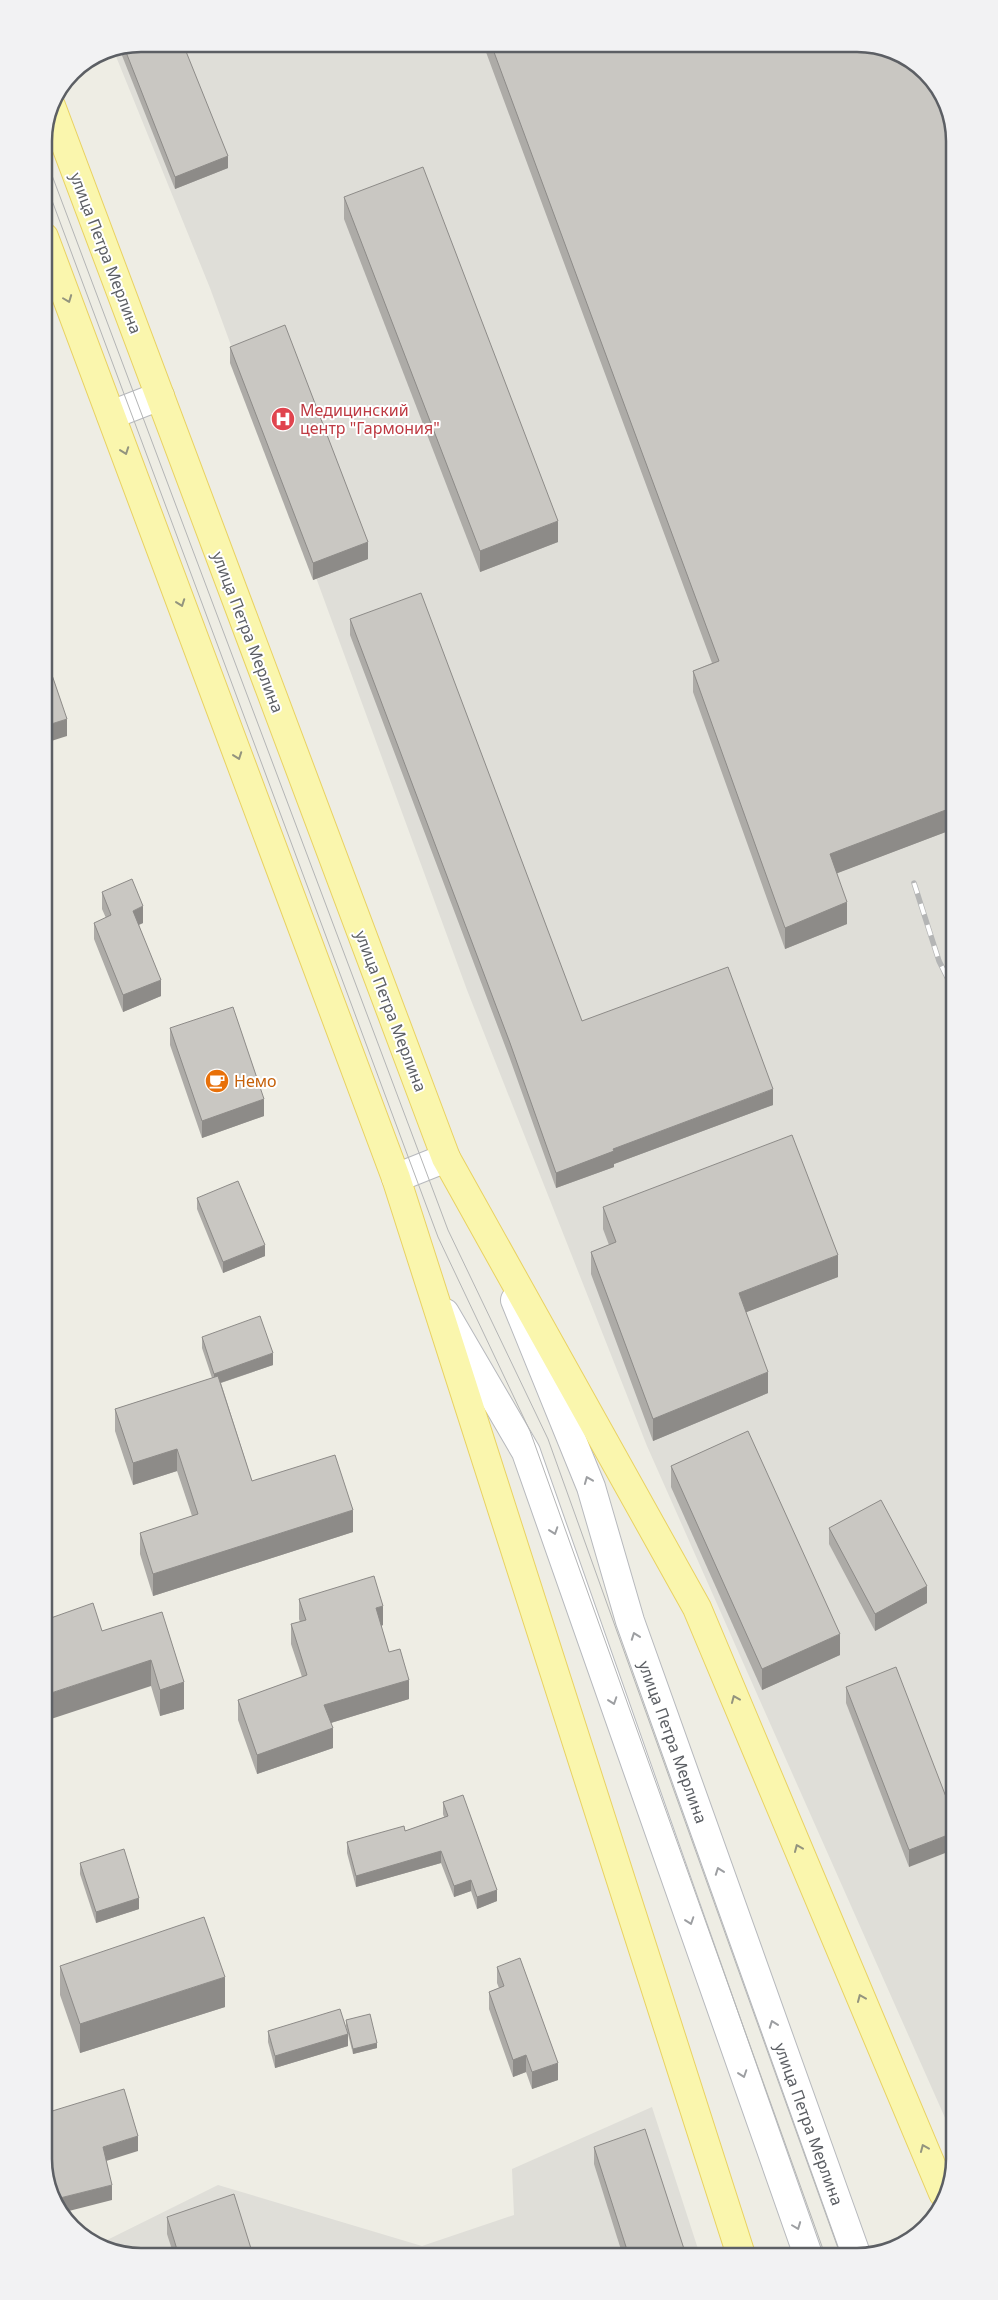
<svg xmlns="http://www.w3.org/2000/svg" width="998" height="2300" font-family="'Noto Sans',sans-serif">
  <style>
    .industrial { fill: #dfded8 }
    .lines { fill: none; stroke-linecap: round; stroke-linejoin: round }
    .minor-casing { stroke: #b7b9bd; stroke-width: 30 }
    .major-casing { stroke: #e9d262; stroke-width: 30 }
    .minor { stroke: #fff; stroke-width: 28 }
    .major { stroke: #faf6ad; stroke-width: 28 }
    .tram { stroke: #b4b5b5; stroke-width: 1 }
    .rail-casing { stroke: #b4b5b5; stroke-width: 5.5 }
    .rail { stroke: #fff; stroke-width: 4; stroke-dasharray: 11; stroke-linecap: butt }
    .wall { fill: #adaba7 }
    .shaded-wall { fill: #8d8b88 }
    .building { fill: #c9c7c2; stroke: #8d8b88 }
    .oneway { stroke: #93947e }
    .oneway2 { stroke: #9d9fa2 }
    .labels { text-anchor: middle; stroke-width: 4; stroke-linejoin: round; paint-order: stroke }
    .street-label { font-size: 16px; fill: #5c5f64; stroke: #fff }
    .health-label { font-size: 16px; fill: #be3a42; stroke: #fff; text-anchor: start }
    .food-label { font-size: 16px; fill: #c56008; stroke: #fff; text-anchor: start }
    .rim { fill: none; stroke: #5c5f64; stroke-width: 2.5 }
  </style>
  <rect width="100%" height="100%" fill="#eeede4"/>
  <g class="industrial">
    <polygon points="142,44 863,44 949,111 954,2138 647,1446 467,990 210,288 113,49"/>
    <polygon points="652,2107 699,2252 135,2256 101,2243 218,2185 422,2246 514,2215 512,2169"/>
  </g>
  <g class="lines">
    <g class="minor-casing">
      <g id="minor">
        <polyline points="111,415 160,396"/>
        <polyline points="396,1178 446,1158"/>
        <polyline points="515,1300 591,1487 630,1621 855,2251"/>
        <polyline points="445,1313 526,1452 807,2252"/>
      </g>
    </g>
    <g class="major-casing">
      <g id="major">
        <polyline points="51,106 446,1158 697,1608 943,2193"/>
        <polyline points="44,237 396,1178 740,2252"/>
      </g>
    </g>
    <use href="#minor" class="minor"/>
    <use href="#major" class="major"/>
    <g class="tram">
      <polyline points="44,154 448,1230 548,1439 839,2251"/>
      <polyline points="44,179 438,1237 530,1431 824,2252"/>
    </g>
    <g class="rail-casing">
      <polyline id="rail" points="914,883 939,961 951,985"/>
    </g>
    <use href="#rail" class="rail"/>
  </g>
  <g class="wall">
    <polygon points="142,44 228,168 175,189 119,48"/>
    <polygon points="483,44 863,44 951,830 837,873 847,924 785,949 693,692 693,671 712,663"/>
    <polygon points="344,197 558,542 480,572 344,219"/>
    <polygon points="230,347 368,559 313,580 230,363"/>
    <polygon points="350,619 582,1021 773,1105 614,1164 614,1167 556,1188 510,1059 350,635"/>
    <polygon points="102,892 143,923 139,925 161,996 123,1012 94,939 94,923 106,918 102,909"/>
    <polygon points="170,1028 264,1116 202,1138 170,1045"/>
    <polygon points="197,1198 265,1256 223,1273 197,1209"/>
    <polygon points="603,1207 838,1277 746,1312 768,1393 653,1441 591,1274 591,1252 609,1245 603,1229"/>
    <polygon points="202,1337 273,1365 221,1383 252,1481 353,1532 153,1596 140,1554 140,1533 192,1516 177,1471 133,1485 115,1431 115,1409 212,1378 202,1348"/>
    <polygon points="671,1466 840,1655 762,1690 671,1487"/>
    <polygon points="829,1528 927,1603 875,1631 829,1544"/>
    <polygon points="299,1599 383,1625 381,1626 389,1652 409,1699 331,1723 333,1748 257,1774 238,1720 238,1700 302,1677 291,1644 291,1624 300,1622 299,1619"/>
    <polygon points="162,1612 184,1709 160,1716 151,1686 102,1631"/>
    <polygon points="846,1687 953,1815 909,1867 846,1703"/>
    <polygon points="443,1802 497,1901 477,1909 471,1891 454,1897 441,1863 356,1887 347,1853 347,1842 405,1831 444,1817 443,1814"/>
    <polygon points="80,1863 139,1909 96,1923 80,1874"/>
    <polygon points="60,1966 225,2007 80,2053 60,1995"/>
    <polygon points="497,1967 558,2080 532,2089 526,2072 513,2077 489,2009 489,1992 499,1988 497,1983"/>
    <polygon points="346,2020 377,2048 353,2054 346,2026"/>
    <polygon points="268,2031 348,2046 275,2068 268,2042"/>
    <polygon points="594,2147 685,2252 622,2253 594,2164"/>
    <polygon points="167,2217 253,2255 174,2256 167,2234"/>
  </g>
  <g class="shaded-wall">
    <polygon points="228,156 228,168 175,189 175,177"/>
    <polygon points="558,521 558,542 480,572 480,551"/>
    <polygon points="368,542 368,559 313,580 313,563"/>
    <polygon points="67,719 67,736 45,743 45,726"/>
    <polygon points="951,808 951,830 830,876 830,854"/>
    <polygon points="847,902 847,924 785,949 785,928"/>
    <polygon points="143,906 143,923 133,927 133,911"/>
    <polygon points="161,980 161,996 123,1012 123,995"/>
    <polygon points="773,1089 773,1105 614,1164 614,1167 556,1188 556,1173 613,1149"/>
    <polygon points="264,1099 264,1116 202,1138 202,1121"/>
    <polygon points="265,1245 265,1256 223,1273 223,1262"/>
    <polygon points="838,1255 838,1277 739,1315 739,1293"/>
    <polygon points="273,1353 273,1365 214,1385 214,1374"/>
    <polygon points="768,1372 768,1393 653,1441 653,1419"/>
    <polygon points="177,1449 177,1471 133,1485 133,1463"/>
    <polygon points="353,1510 353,1532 153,1596 153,1574"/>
    <polygon points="927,1586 927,1603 875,1631 875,1614"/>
    <polygon points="383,1606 383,1625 376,1628 376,1608"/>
    <polygon points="840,1634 840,1655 762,1690 762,1669"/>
    <polygon points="151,1660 151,1686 48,1720 48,1694"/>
    <polygon points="409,1680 409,1699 324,1725 324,1705"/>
    <polygon points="184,1682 184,1709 160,1716 160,1690"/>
    <polygon points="333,1728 333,1748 257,1774 257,1755"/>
    <polygon points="953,1833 953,1850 909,1867 909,1850"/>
    <polygon points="441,1851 441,1863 356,1887 356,1876"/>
    <polygon points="471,1880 471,1891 454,1897 454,1886"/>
    <polygon points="497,1890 497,1901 477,1909 477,1897"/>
    <polygon points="139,1898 139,1909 96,1923 96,1912"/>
    <polygon points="225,1977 225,2007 80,2053 80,2024"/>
    <polygon points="348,2034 348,2046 275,2068 275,2056"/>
    <polygon points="377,2043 377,2048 353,2054 353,2049"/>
    <polygon points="526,2055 526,2072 513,2077 513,2060"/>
    <polygon points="558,2063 558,2080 532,2089 532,2072"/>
    <polygon points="138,2136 138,2151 103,2162 103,2147"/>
    <polygon points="112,2185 112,2200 65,2212 56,2199"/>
  </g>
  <g class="building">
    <polygon points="142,44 183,44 228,156 175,177 124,47"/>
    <polygon points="491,44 863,44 916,64 949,111 951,808 830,854 847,902 785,928 693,671 719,661"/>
    <polygon points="423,167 558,521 480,551 344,197"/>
    <polygon points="285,325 368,542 313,563 230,347"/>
    <polygon points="421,593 582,1021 728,967 773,1089 613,1149 614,1151 556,1173 510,1043 350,619"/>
    <polygon points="52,675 67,719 45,726 45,677"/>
    <polygon points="132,879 143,906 133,911 161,980 123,995 94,923 111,915 102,892"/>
    <polygon points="233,1007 264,1099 202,1121 170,1028"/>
    <polygon points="792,1135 838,1255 739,1293 768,1372 653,1419 591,1252 616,1242 603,1207"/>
    <polygon points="238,1181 265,1245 223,1262 197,1198"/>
    <polygon points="260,1316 273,1353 214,1374 202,1337"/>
    <polygon points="218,1376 252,1481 335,1455 353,1510 153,1574 140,1533 198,1514 177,1449 133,1463 115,1409"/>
    <polygon points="748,1431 840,1634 762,1669 671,1466"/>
    <polygon points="881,1500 927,1586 875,1614 829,1528"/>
    <polygon points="374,1576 383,1606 376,1608 389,1652 400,1649 409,1680 324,1705 333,1728 257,1755 238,1700 307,1675 291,1624 306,1620 299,1599"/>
    <polygon points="93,1603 102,1631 162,1612 184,1682 160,1690 151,1660 48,1694 48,1619"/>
    <polygon points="896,1667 953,1815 953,1833 909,1850 846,1687"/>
    <polygon points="463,1795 497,1890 477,1897 471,1880 454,1886 441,1851 356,1876 347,1842 404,1826 405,1831 448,1816 443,1802"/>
    <polygon points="124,1849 139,1898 96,1912 80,1863"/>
    <polygon points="204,1917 225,1977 80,2024 60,1966"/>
    <polygon points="520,1958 558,2063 532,2072 526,2055 513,2060 489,1992 504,1986 497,1967"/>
    <polygon points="340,2009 348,2034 275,2056 268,2031"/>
    <polygon points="370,2014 377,2043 353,2049 346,2020"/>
    <polygon points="124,2089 138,2136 103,2147 112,2185 56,2199 49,2189 49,2112"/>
    <polygon points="645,2129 685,2252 628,2253 594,2147"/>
    <polygon points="234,2194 253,2255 179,2256 167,2217"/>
  </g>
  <defs><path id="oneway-chevron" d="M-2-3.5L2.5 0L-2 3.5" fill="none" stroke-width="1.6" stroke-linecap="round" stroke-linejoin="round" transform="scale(1.25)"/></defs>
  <g class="oneway">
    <use href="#oneway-chevron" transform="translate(68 299) rotate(69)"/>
    <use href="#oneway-chevron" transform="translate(125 451) rotate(70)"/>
    <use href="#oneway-chevron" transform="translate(181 603) rotate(70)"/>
    <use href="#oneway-chevron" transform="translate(238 756) rotate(70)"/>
    <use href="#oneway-chevron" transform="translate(735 1699) rotate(-113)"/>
    <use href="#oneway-chevron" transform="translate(798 1848) rotate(-113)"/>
    <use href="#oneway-chevron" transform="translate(861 1998) rotate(-113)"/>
    <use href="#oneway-chevron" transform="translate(924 2148) rotate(-113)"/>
  </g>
  <g class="oneway2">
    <use href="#oneway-chevron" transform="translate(588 1480) rotate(-112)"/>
    <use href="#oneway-chevron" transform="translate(554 1531) rotate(71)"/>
    <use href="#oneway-chevron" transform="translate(635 1636) rotate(-110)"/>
    <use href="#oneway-chevron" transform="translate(613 1701) rotate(71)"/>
    <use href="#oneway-chevron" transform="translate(719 1871) rotate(-110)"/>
    <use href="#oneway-chevron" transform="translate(690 1921) rotate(71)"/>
    <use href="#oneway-chevron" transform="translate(773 2024) rotate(-110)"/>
    <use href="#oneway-chevron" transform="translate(743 2074) rotate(71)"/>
    <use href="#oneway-chevron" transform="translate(797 2226) rotate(69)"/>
  </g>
  <defs>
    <g id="hospital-disc" transform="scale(1.25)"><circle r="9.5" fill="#e0444e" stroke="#fff"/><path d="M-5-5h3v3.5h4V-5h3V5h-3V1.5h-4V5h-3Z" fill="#fff"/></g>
    <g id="cafe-disc" transform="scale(1.25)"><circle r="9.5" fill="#e8710a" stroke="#fff"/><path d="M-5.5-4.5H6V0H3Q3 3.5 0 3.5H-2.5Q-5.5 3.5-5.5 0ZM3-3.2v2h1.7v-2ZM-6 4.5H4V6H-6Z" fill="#fff"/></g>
  </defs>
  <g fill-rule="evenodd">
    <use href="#hospital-disc" x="283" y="419"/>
    <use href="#cafe-disc" x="217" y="1081"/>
  </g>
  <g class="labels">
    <g class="street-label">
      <text transform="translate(106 253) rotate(69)" y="6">улица Петра Мерлина</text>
      <text transform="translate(248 632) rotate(69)" y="6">улица Петра Мерлина</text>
      <text transform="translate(391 1011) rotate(69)" y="6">улица Петра Мерлина</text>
      <text transform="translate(673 1742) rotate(70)" y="6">улица Петра Мерлина</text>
      <text transform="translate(809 2124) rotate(70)" y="6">улица Петра Мерлина</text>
    </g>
    <g class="health-label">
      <text x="300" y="416">Медицинский<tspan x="300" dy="18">центр "Гармония"</tspan></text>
    </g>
    <g class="food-label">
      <text x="234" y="1087">Немо</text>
    </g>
  </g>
  <path d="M0 0H998V2300H0ZM141 52H857A89 89 0 0 1 946 141V2159A89 89 0 0 1 857 2248H141A89 89 0 0 1 52 2159V141A89 89 0 0 1 141 52Z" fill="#f2f2f3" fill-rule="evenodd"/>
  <path class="rim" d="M141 52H857A89 89 0 0 1 946 141V2159A89 89 0 0 1 857 2248H141A89 89 0 0 1 52 2159V141A89 89 0 0 1 141 52Z"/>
</svg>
